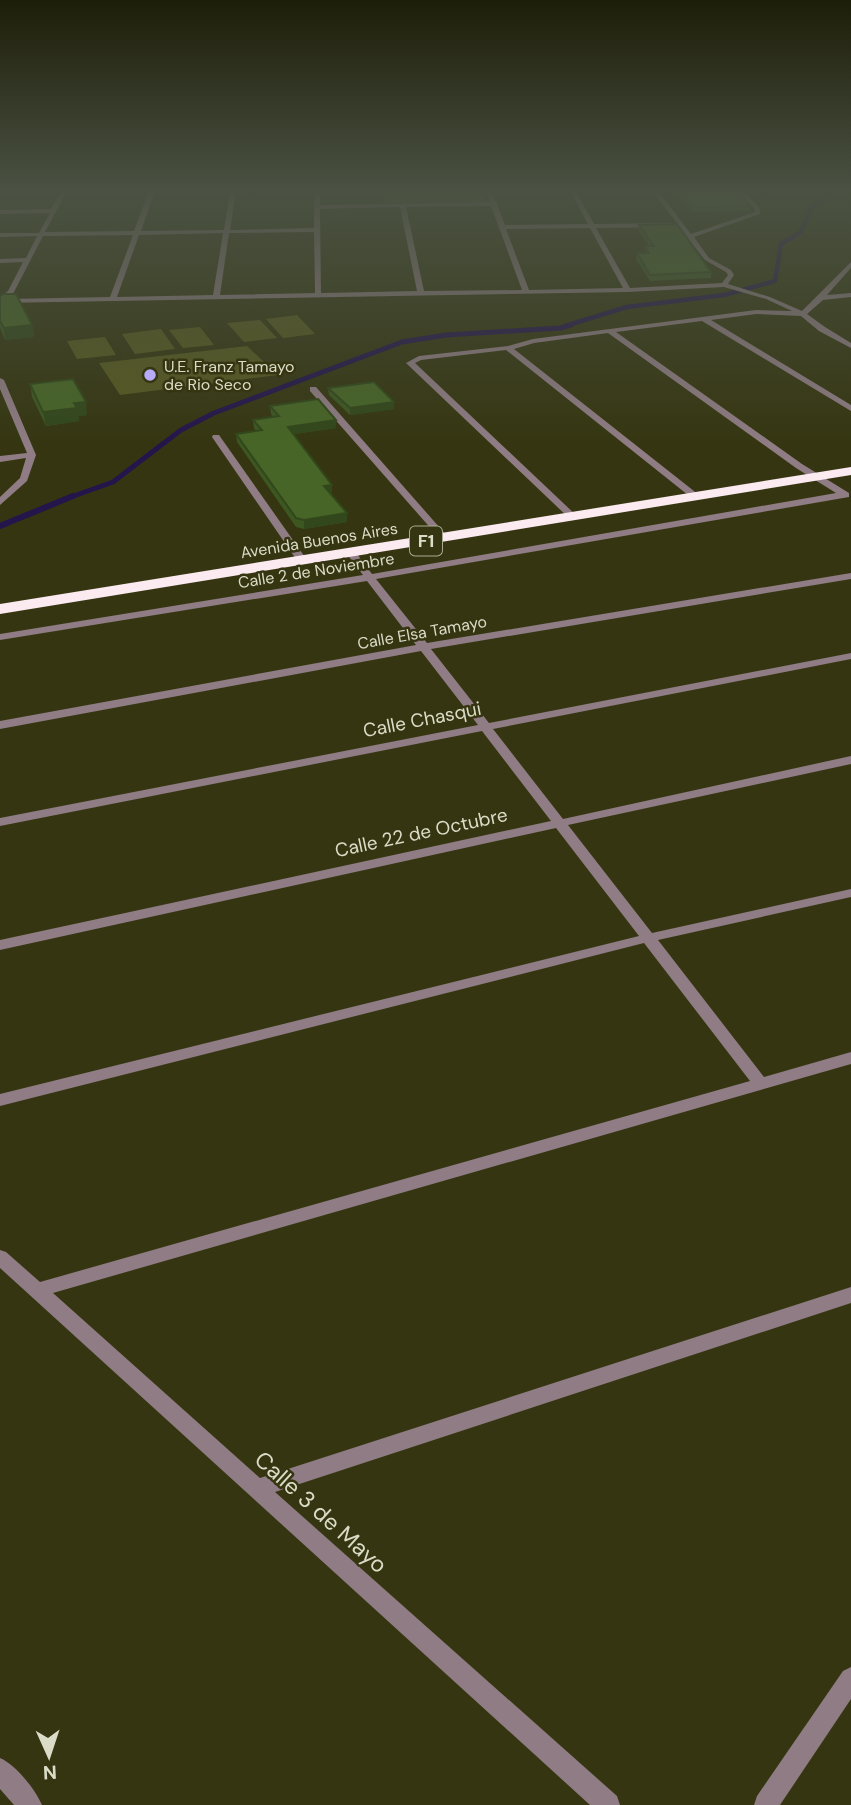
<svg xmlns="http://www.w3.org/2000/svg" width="851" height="1805" font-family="'DM Sans',sans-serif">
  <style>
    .green { fill: #56581f }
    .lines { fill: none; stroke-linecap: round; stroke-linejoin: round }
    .stream-far2 { stroke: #24154c; stroke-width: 4.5 }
    .stream-far1 { stroke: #24154c; stroke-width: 5 }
    .stream { stroke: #24154c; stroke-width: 6 }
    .street { fill: #8f7c84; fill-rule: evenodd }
    .highway { fill: #fceaf1; fill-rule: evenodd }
    .wall { fill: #3d5721 }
    .shaded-wall { fill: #32471b }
    .building { fill: #476526; stroke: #32471b; stroke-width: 2 }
    .poi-dot { fill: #b7abf8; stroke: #353611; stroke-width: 2.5 }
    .labels { text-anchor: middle; stroke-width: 5; stroke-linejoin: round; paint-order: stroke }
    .far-poi-label { font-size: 16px; fill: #dadcc7; stroke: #353611; text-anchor: start }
    .far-street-label { font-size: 16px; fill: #dadcc7; stroke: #353611 }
    .shield { fill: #353611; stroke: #a8aa90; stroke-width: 2 }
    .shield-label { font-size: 18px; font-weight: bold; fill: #dadcc7 }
    .street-label { font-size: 19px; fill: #dadcc7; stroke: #353611 }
    .near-street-label { font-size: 23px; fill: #dadcc7; stroke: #353611 }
  </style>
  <rect width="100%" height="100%" fill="#353611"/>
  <g class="green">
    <polygon points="384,191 482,191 485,202 386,203"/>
    <polygon points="297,315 315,334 283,338 266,319"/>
    <polygon points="260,320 277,338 244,342 227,323"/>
    <polygon points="200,327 214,345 183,348 169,330"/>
    <polygon points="161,329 175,349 135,354 122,334"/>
    <polygon points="105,337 116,355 77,359 67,341"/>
    <polygon points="247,346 278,375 120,395 99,363"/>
  </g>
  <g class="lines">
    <polyline class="stream-far2" points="565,326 627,307 724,295 775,281 781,244 801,232 811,209 828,191"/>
    <polyline class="stream-far1" points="68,498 113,482 181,430 214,413 402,342 446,335 560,328 571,325"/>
    <polyline class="stream" points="0,526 73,496"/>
    <g class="street">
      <path d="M 61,191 L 67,191 L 45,232 L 134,231 L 149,191 L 155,191 L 141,231 L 224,230 L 230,191 L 236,191 L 230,230 L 314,228 L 314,191 L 320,191 L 320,205 L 490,202 L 486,191 L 492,191 L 505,225 L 588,224 L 570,191 L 576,191 L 594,224 L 677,223 L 652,191 L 658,191 L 691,234 L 755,212 L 754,208 L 737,191 L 744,191 L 759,207 L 760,214 L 694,237 L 709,258 L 731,270 L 734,275 L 728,284 L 770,297 L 802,311 L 851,262 L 851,268 L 827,295 L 851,293 L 851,297 L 823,300 L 807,314 L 825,327 L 851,343 L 851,348 L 819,331 L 801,316 L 756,314 L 711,320 L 851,405 L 851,411 L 702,321 L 616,332 L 802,464 L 849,493 L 849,497 L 376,579 L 427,643 L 851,573 L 851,579 L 431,649 L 489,723 L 851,653 L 851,659 L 493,729 L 563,819 L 851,756 L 851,764 L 568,825 L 652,933 L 851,889 L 851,897 L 658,940 L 764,1077 L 851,1052 L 851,1064 L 53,1293 L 260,1478 L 851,1287 L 851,1303 L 275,1492 L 617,1796 L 620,1805 L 590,1805 L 0,1268 L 0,1250 L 6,1252 L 40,1282 L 750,1081 L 644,943 L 0,1106 L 0,1094 L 639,936 L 556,828 L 0,950 L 0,940 L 551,821 L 482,731 L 0,826 L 0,818 L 478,725 L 421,651 L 0,729 L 0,721 L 416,645 L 367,581 L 0,640 L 0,634 L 363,575 L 346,553 L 351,550 L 355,551 L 372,574 L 836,493 L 796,468 L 608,333 L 534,343 L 514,349 L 699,495 L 699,499 L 693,499 L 506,350 L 421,360 L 415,363 L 578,517 L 570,519 L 406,363 L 419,356 L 508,346 L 533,339 L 756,310 L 792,311 L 766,299 L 724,287 L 628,292 L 0,303 L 0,297 L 8,291 L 23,262 L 0,263 L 0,259 L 26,258 L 37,236 L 0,237 L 0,233 L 39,233 L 50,213 L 0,214 L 0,210 L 51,209 ZM 491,206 L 522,290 L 424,291 L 406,207 ZM 400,207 L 417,291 L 321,293 L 320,209 ZM 679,227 L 705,260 L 726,272 L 728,275 L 722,283 L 630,288 L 596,228 ZM 590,228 L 623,288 L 529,290 L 506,229 ZM 314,232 L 315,293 L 220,295 L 229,233 ZM 223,233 L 213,295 L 117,297 L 139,235 ZM 133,235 L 110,297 L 6,299 L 14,292 L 43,236 Z"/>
      <polygon points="0,378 4,380 36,455 27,481 0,505 0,497 20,478 26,458 0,462 0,456 27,453 0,389"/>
      <polygon points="310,387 316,387 447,536 447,540 441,540 310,391"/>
      <polygon points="213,435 219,435 307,560 306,562 298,562 212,437"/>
      <polygon points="851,1667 851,1699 780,1805 754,1805 757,1796 843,1671"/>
      <path d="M 0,1758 C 16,1765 35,1789 42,1805 L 14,1805 L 0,1789 Z"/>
    </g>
    <polygon class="highway" points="851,467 851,475 0,614 0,604"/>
  </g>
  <g class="wall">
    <polygon points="678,191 738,191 750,206 750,211 693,212"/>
    <polygon points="639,225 711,272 711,278 650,281 636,259 637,253 645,253 645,246 649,246 638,230"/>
    <polygon points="0,296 32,325 34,337 5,340 0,328"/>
    <polygon points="30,384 87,415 78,416 79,421 46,426 32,397"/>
    <polygon points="328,388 394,409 350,415 329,395"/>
    <polygon points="270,406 336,428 294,434 332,494 330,494 347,513 347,522 304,529 296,527 237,442 236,434 256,431 254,428 253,420 273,417 271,414"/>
  </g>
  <g class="shaded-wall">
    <polygon points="32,325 34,337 5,340 4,328"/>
    <polygon points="86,402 87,415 78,416 79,421 46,426 43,412 74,403"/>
    <polygon points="394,402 394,409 350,415 350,408"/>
    <polygon points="336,420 336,428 289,435 288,427"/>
    <polygon points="332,485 332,494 324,495 324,486"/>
    <polygon points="347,513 347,522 304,529 304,520"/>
  </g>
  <g class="building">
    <polygon points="682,191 738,191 750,206 693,207"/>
    <polygon points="677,224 711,272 650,275 637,253 649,253 645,246 654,246 639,225"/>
    <polygon points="3,294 16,294 32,325 4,328 0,321 0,296"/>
    <polygon points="73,379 86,402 74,403 77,408 43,412 30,384"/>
    <polygon points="374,382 394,402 350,408 328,388"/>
    <polygon points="318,399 336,420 288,427 332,485 324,486 347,513 304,520 296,518 236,434 262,430 253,420 279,416 270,406"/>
  </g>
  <linearGradient id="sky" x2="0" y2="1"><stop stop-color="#1d1e09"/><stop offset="0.43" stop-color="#4b5243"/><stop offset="1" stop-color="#4b5243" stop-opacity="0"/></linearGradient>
  <rect width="851" height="444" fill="url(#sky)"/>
  <circle class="poi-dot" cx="150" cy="375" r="7"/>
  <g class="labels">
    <g class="far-poi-label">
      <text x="164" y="372">U.E. Franz Tamayo<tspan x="164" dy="18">de Rio Seco</tspan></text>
    </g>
    <g class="far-street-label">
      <text transform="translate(319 540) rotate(-9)" y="6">Avenida Buenos Aires</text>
      <text transform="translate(316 570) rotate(-9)" y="6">Calle 2 de Noviembre</text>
      <text transform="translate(422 632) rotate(-10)" y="6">Calle Elsa Tamayo</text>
    </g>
    <rect class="shield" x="410" y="526.5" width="32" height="29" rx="5"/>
    <g class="shield-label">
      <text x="426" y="547">F1</text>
    </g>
    <g class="street-label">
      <text transform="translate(422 719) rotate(-11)" y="7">Calle Chasqui</text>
      <text transform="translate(421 832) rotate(-12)" y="7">Calle 22 de Octubre</text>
    </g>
    <g class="near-street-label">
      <text transform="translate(321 1512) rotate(42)" y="8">Calle 3 de Mayo</text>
    </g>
  </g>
  <g transform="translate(49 1756) rotate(177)" stroke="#353611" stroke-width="5" paint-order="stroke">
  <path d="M0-5L12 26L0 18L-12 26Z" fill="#dadcc7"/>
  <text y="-10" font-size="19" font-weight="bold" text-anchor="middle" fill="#dadcc7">N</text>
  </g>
</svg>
